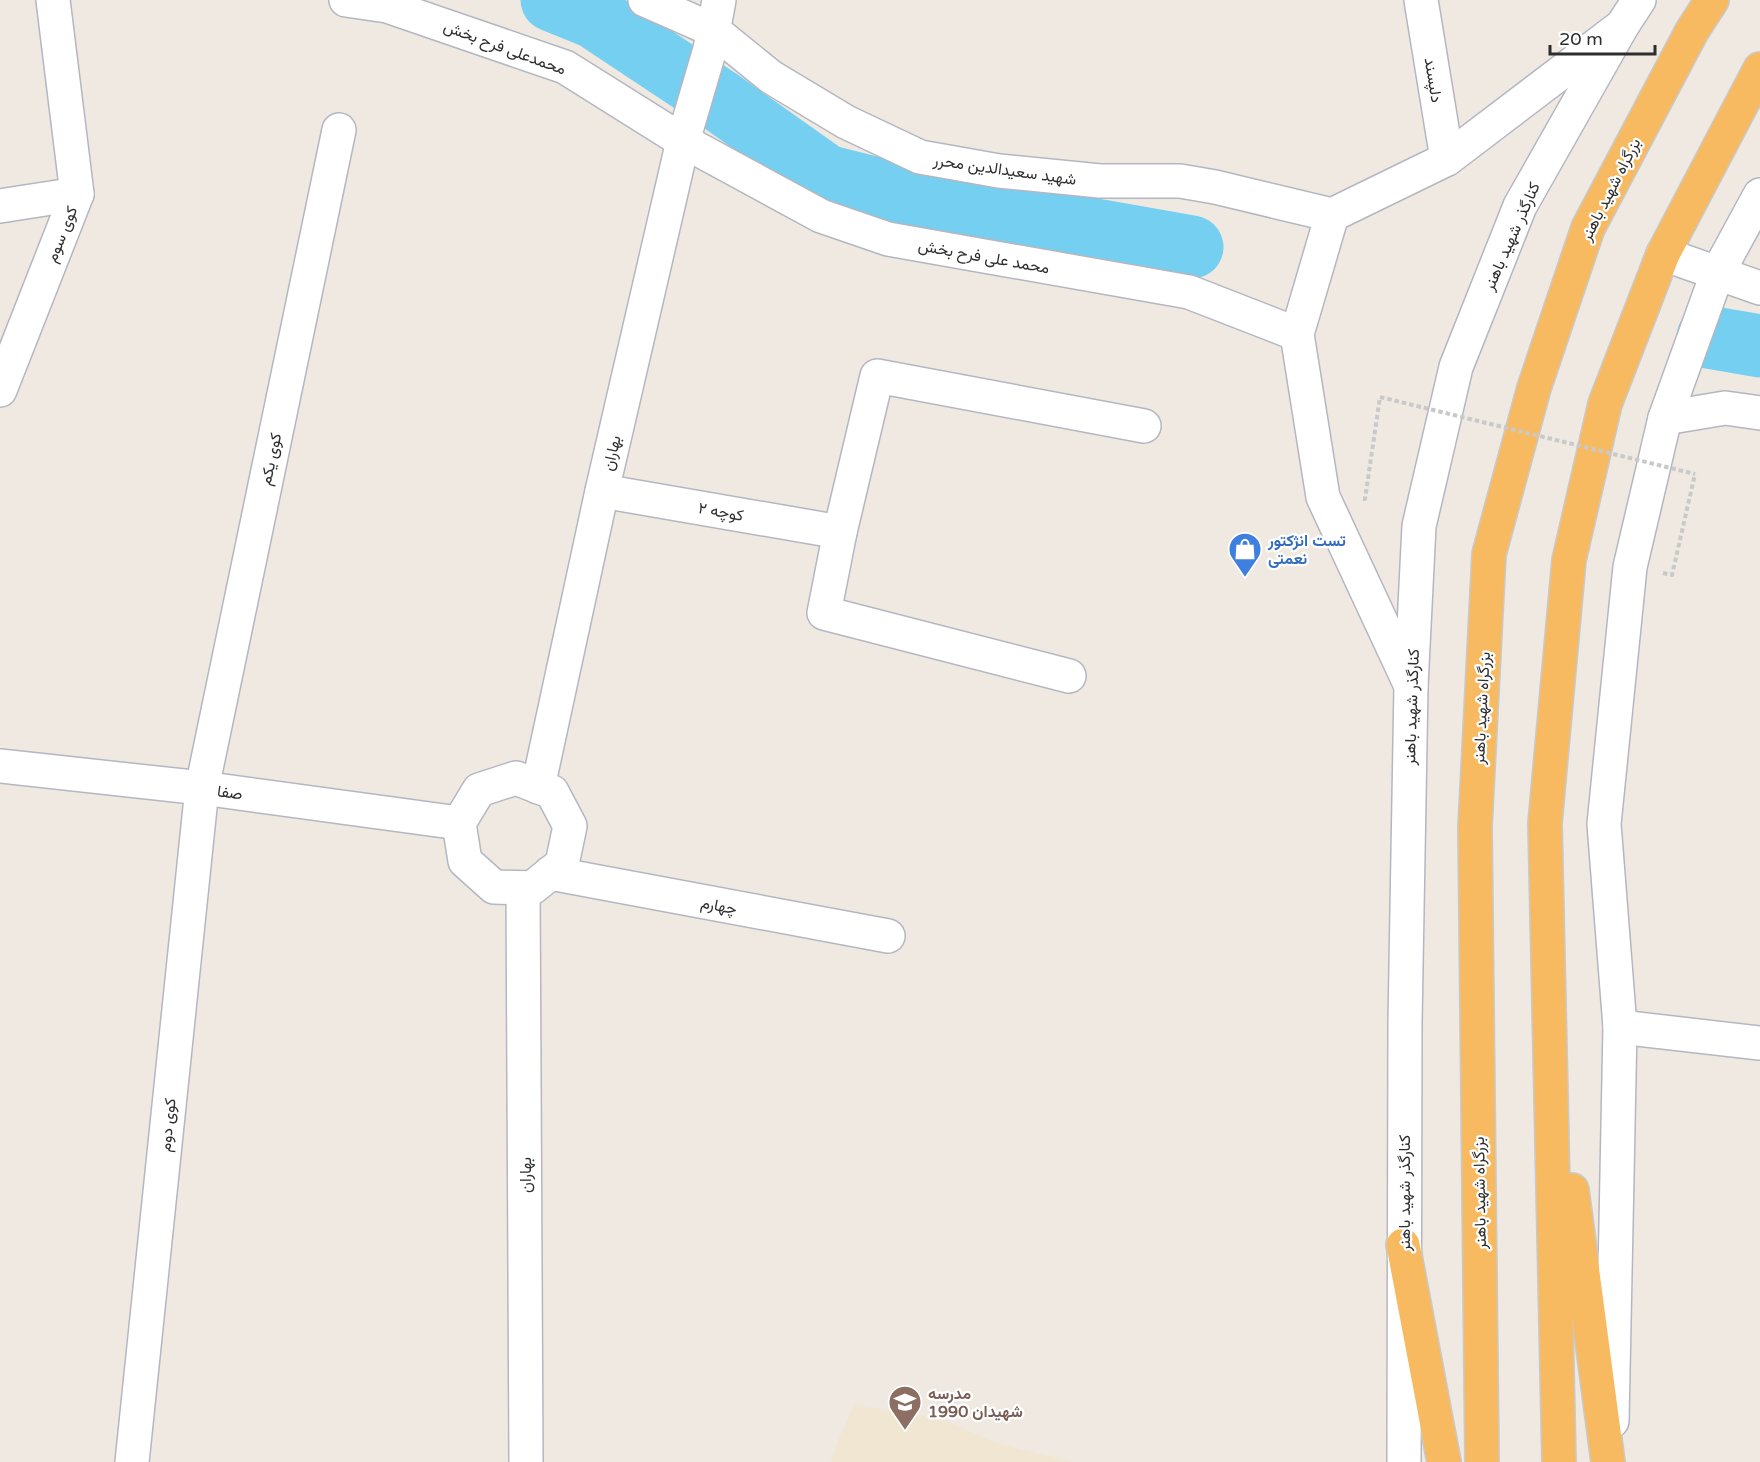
<svg xmlns="http://www.w3.org/2000/svg" width="1760" height="1462" font-family="'Varela Round',Vazirmatn,sans-serif">
  <style>
    .education { fill: #f0e6d1 }
    .lines { fill: none; stroke-linecap: round; stroke-linejoin: round }
    .river { stroke: #75cff0; stroke-width: 63 }
    .minor-casing { stroke: #b4b7c1; stroke-width: 36 }
    .tertiary-casing { stroke: #b4b7c1; stroke-width: 36 }
    .secondary-casing { stroke: #b4b7c1; stroke-width: 36 }
    .trunk-casing { stroke: #c9c9c9; stroke-width: 36 }
    .path { stroke: #c9c9c9; stroke-width: 4; stroke-dasharray: 4.5 3; stroke-linecap: butt }
    .minor { stroke: #fff; stroke-width: 33 }
    .tertiary { stroke: #fff; stroke-width: 33 }
    .secondary { stroke: #fff; stroke-width: 33 }
    .trunk { stroke: #f8ba60; stroke-width: 33 }
    .path-bridge { stroke: #c9c9c9; stroke-width: 4; stroke-dasharray: 4.5 3; stroke-linecap: butt }
    .labels { text-anchor: middle; stroke-width: 4.5; stroke-linejoin: round; paint-order: stroke }
    .street-label { font-size: 16px; fill: #2e2e2e; stroke: #fff }
    .shop-label { font-size: 16px; font-weight: bold; fill: #366cbe; stroke: #fff; text-anchor: start }
    .education-label { font-size: 16px; font-weight: bold; fill: #785e54; stroke: #fff; text-anchor: start }
  </style>
  <rect width="100%" height="100%" fill="#efe9e1"/>
  <polygon class="education" points="854,1405 942,1419 996,1443 1073,1462 831,1462 837,1443"/>
  <g class="lines">
    <g class="river">
      <polyline points="552,0 594,17 719,100 826,176 913,198 1192,247"/>
      <polyline points="1708,337 1760,346"/>
    </g>
    <g class="minor-casing">
      <g id="minor">
        <polyline points="346,0 387,6 565,67 683,141 821,216 888,239 1189,292 1297,334"/>
        <polyline points="645,0 713,30 771,77 846,122 920,157 999,171 1100,181 1180,181 1215,187 1332,215"/>
        <polyline points="0,206 77,194"/>
        <polyline points="1663,254 1760,288"/>
        <polyline points="0,390 77,194 53,0"/>
        <polyline points="1665,418 1725,408 1760,413"/>
        <polyline points="602,491 840,532"/>
        <polyline points="1069,676 824,613 840,532 877,376 1144,426"/>
        <polyline points="550,873 888,936"/>
        <polyline points="1620,1027 1760,1043"/>
        <polyline points="132,1462 202,788 339,130"/>
      </g>
    </g>
    <g class="tertiary-casing">
      <g id="tertiary">
        <polyline points="1421,0 1447,159"/>
        <polyline points="1411,686 1323,497 1297,334 1332,215 1447,159 1622,26"/>
        <polyline points="0,766 202,788 459,823"/>
        <polygon points="516,778 552,792 570,826 562,864 532,888 494,887 465,861 459,823 479,790"/>
        <polyline points="538,787 602,491 683,141 710,49 719,0"/>
        <polyline points="523,888 526,1462"/>
      </g>
    </g>
    <g class="secondary-casing">
      <g id="secondary">
        <polyline points="1612,1421 1620,1027 1604,824 1630,567 1665,418 1717,274 1760,195"/>
        <polyline points="1404,1462 1405,1022 1411,686 1419,526 1456,367 1520,206 1622,26 1639,0"/>
      </g>
    </g>
    <g class="trunk-casing">
      <g id="trunk">
        <polyline points="1572,1190 1608,1462"/>
        <polyline points="1403,1245 1444,1462"/>
        <polyline points="1482,1462 1475,827 1489,554 1534,388 1588,228 1692,31 1712,0"/>
        <polyline points="1559,1462 1545,823 1569,560 1605,404 1663,254 1760,69"/>
      </g>
    </g>
    <g class="path">
      <polyline points="1363,499 1365,499 1380,397"/>
      <polyline points="1663,573 1672,575 1695,474"/>
    </g>
    <use href="#minor" class="minor"/>
    <use href="#tertiary" class="tertiary"/>
    <use href="#secondary" class="secondary"/>
    <use href="#trunk" class="trunk"/>
    <polyline class="path-bridge" points="1380,397 1695,474"/>
  </g>
  <defs>
    <g id="shop-pin" transform="scale(1.725)"><path d="M0 17L-7.5 6A9.5 9.5 0 1 1 7.5 6Z" fill="#3f7fe0" stroke="#fff"/><path d="M-5-2.5h2.3a2.7 3.5 0 0 1 5.4 0H5L5.5 6h-11ZM-1.5-2.5h3a1.5 2.3 0 0 0-3 0Z" fill="#fff"/></g>
    <g id="school-pin" transform="scale(1.725)"><path d="M0 17L-7.5 6A9.5 9.5 0 1 1 7.5 6Z" fill="#8d6e63" stroke="#fff"/><path d="M0-5L7-2L0 1L-7-2ZM-4 1L0 2.5L4 1V4Q0 6-4 4Z" fill="#fff"/></g>
  </defs>
  <g fill-rule="evenodd">
    <use href="#shop-pin" x="1245" y="549"/>
    <use href="#school-pin" x="905" y="1402"/>
  </g>
  <g class="labels">
    <g class="street-label">
      <text transform="translate(505 47) rotate(20)" y="6">محمدعلی فرح بخش</text>
      <text transform="translate(1434 80) rotate(81)" y="6">دلپسند</text>
      <text transform="translate(1005 169) rotate(8)" y="6">شهید سعیدالدین محرر</text>
      <text transform="translate(1610 189) rotate(-63)" y="6">بزرگراه شهید باهنر</text>
      <text transform="translate(61 234) rotate(-68)" y="6">کوی سوم</text>
      <text transform="translate(1511 236) rotate(-66)" y="6">کنارگذر شهید باهنر</text>
      <text transform="translate(984 256) rotate(10)" y="6">محمد علی فرح بخش</text>
      <text transform="translate(611 453) rotate(-77)" y="6">بهاران</text>
      <text transform="translate(270 459) rotate(-78)" y="6">کوی یکم</text>
      <text transform="translate(721 511) rotate(10)" y="6">کوچه ۲</text>
      <text transform="translate(1411 707) rotate(-88)" y="6">کنارگذر شهید باهنر</text>
      <text transform="translate(1481 708) rotate(-87)" y="6">بزرگراه شهید باهنر</text>
      <text transform="translate(230 792) rotate(8)" y="6">صفا</text>
      <text transform="translate(719 905) rotate(11)" y="6">چهارم</text>
      <text transform="translate(167 1125) rotate(-84)" y="6">کوی دوم</text>
      <text transform="translate(525 1175) rotate(-90)" y="6">بهاران</text>
      <text transform="translate(1404 1193) rotate(-90)" y="6">کنارگذر شهید باهنر</text>
      <text transform="translate(1479 1193) rotate(-91)" y="6">بزرگراه شهید باهنر</text>
    </g>
    <g class="shop-label">
      <text x="1268" y="546">تست انژکتور<tspan x="1268" dy="18">نعمتی</tspan></text>
    </g>
    <g class="education-label">
      <text x="928" y="1399">مدرسه<tspan x="928" dy="18">شهیدان 1990</tspan></text>
    </g>
  </g>
  <path d="M1550 45v9h105v-9" fill="none" stroke="#2e2e2e" stroke-width="3"/>
  <text x="1559" y="45" font-size="18" fill="#2e2e2e" stroke="#ffffff" stroke-width="4.5" paint-order="stroke">20 m</text>
</svg>
